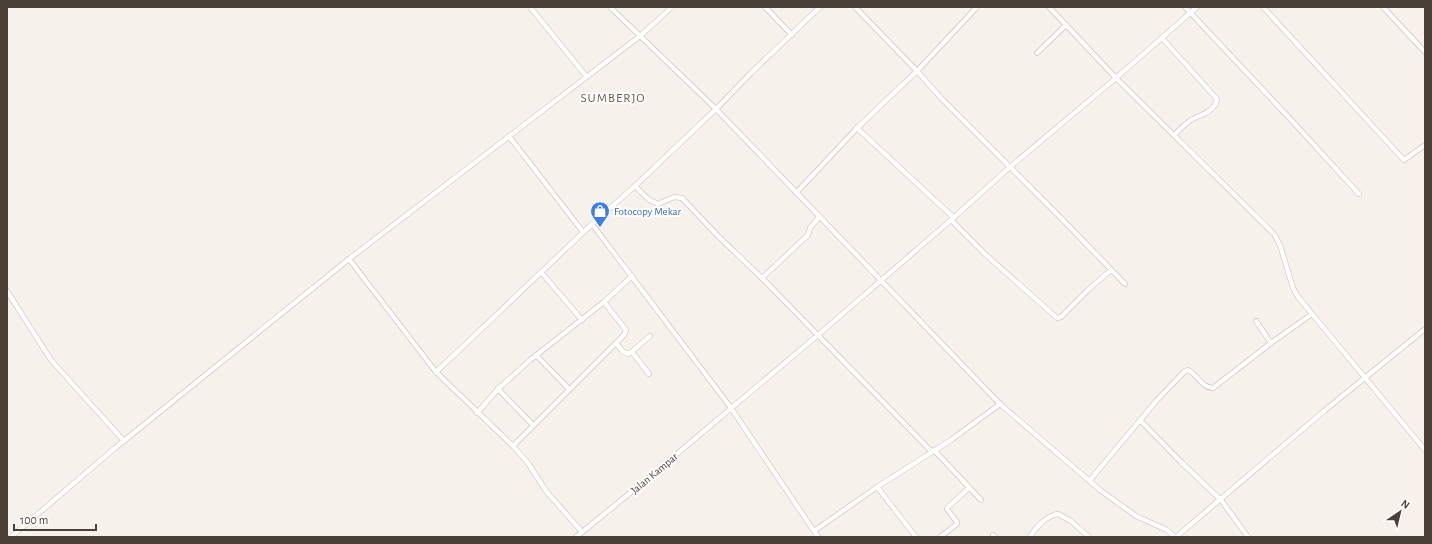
<svg xmlns="http://www.w3.org/2000/svg" width="1432" height="544" font-family="'Alegreya Sans',sans-serif">
  <style>
    .lines { fill: none; stroke-linecap: round; stroke-linejoin: round }
    .street-casing { stroke: #c6baaf; stroke-width: 5.5 }
    .street { stroke: #fff; stroke-width: 4.5 }
    .labels { text-anchor: middle; stroke-width: 4; stroke-linejoin: round; paint-order: stroke }
    .shop-label { font-size: 11px; fill: #366cbe; stroke: #fff; text-anchor: start }
    .street-label { font-size: 11px; fill: #4b4038; stroke: #fff }
    .quarter-label { font-size: 13px; letter-spacing: 1px; fill: #6f5d4e; stroke: #fff }
  </style>
  <rect width="100%" height="100%" fill="#f6f1eb"/>
  <g class="lines">
    <g class="street-casing">
      <g id="street">
        <polyline points="530,7 586,76"/>
        <polyline points="610,7 716,109 635,186 592,224 731,408 818,537"/>
        <polyline points="765,7 792,35"/>
        <polyline points="820,7 751,73 716,109 1000,404 1100,490 1136,516 1167,530 1175,537"/>
        <polyline points="855,7 917,71 941,98 1062,219 1125,284"/>
        <polyline points="1049,7 1116,78 1274,234 1280,245 1293,288 1298,297 1425,450"/>
        <polyline points="1185,7 1294,123 1359,194"/>
        <polyline points="1263,7 1404,160 1425,145"/>
        <polyline points="1383,7 1425,52"/>
        <path d="M 1162,38 L 1217,99 C 1216,111 1200,115 1191,120 C 1185,124 1179,130 1174,135"/>
        <polyline points="1037,53 1066,25"/>
        <polyline points="857,128 953,217"/>
        <polyline points="509,136 583,232"/>
        <polyline points="635,186 648,199 658,204 674,197 682,198 717,235 766,282 932,452"/>
        <polyline points="796,193 857,128 917,71 977,7"/>
        <polyline points="951,220 986,255 1057,318 1061,317 1089,289 1111,270"/>
        <polyline points="349,259 436,372 513,446 528,463 546,491 582,532"/>
        <polyline points="541,272 582,320"/>
        <polyline points="762,278 808,235 810,228 819,217"/>
        <polyline points="7,291 51,360 124,441"/>
        <polyline points="1256,321 1271,343 1312,314"/>
        <polyline points="616,343 623,352 629,354 650,336"/>
        <polyline points="632,352 649,374"/>
        <polyline points="536,355 569,389"/>
        <polyline points="436,372 592,224"/>
        <polyline points="498,389 533,425"/>
        <polyline points="477,413 498,389 530,360 604,302 632,276"/>
        <polyline points="1140,420 1181,462 1221,500 1248,537"/>
        <polyline points="513,446 624,335 626,330 604,302"/>
        <polyline points="934,450 981,500"/>
        <path d="M 1090,480 L 1157,400 L 1185,371 L 1188,370 C 1197,374 1202,388 1213,388 L 1271,343"/>
        <polyline points="877,487 916,537"/>
        <polyline points="814,531 877,487 951,440 1000,404"/>
        <polyline points="993,535 995,537"/>
        <polyline points="11,537 115,448 349,259 640,36 672,7"/>
        <polyline points="576,537 646,480 818,335 951,220 1010,167 1116,78 1197,7"/>
        <polyline points="940,537 957,524 957,522 947,509 948,507 969,488"/>
        <path d="M 1030,537 C 1035,528 1047,515 1058,514 L 1071,521 L 1089,537"/>
        <polyline points="1176,537 1324,411 1425,329"/>
      </g>
    </g>
    <use href="#street" class="street"/>
  </g>
  <defs>
    <g id="shop-pin" transform="scale(1)"><path d="M0 17L-7.5 6A9.5 9.5 0 1 1 7.5 6Z" fill="#3f7fe0" stroke="#fff"/><path d="M-5-2.5h2.3a2.7 3.5 0 0 1 5.4 0H5L5.5 6h-11ZM-1.5-2.5h3a1.5 2.3 0 0 0-3 0Z" fill="#fff"/></g>
  </defs>
  <g fill-rule="evenodd">
    <use href="#shop-pin" x="600" y="211"/>
  </g>
  <g class="labels">
    <g class="shop-label">
      <text x="614" y="215">Fotocopy Mekar</text>
    </g>
    <g class="street-label">
      <text transform="translate(654 473) rotate(-40)" y="4">Jalan Kampar</text>
    </g>
    <g class="quarter-label">
      <text x="613" y="102">SUMBERJO</text>
    </g>
  </g>
  <rect width="1432" height="544" fill="none" stroke="#4b4038" stroke-width="16"/>
  <g transform="translate(1400 512) rotate(35)" stroke="#ffffff" stroke-width="3" paint-order="stroke">
  <path d="M0-3L7 15L0 10L-7 15Z" fill="#4b4038"/>
  <text y="-6" font-size="11" font-weight="bold" text-anchor="middle" fill="#4b4038">N</text>
  </g>
  <path d="M14 524v6h82v-6" fill="none" stroke="#4b4038" stroke-width="2"/>
  <text x="20" y="524" font-size="12" fill="#4b4038" stroke="#ffffff" stroke-width="3" paint-order="stroke">100 m</text>
</svg>
